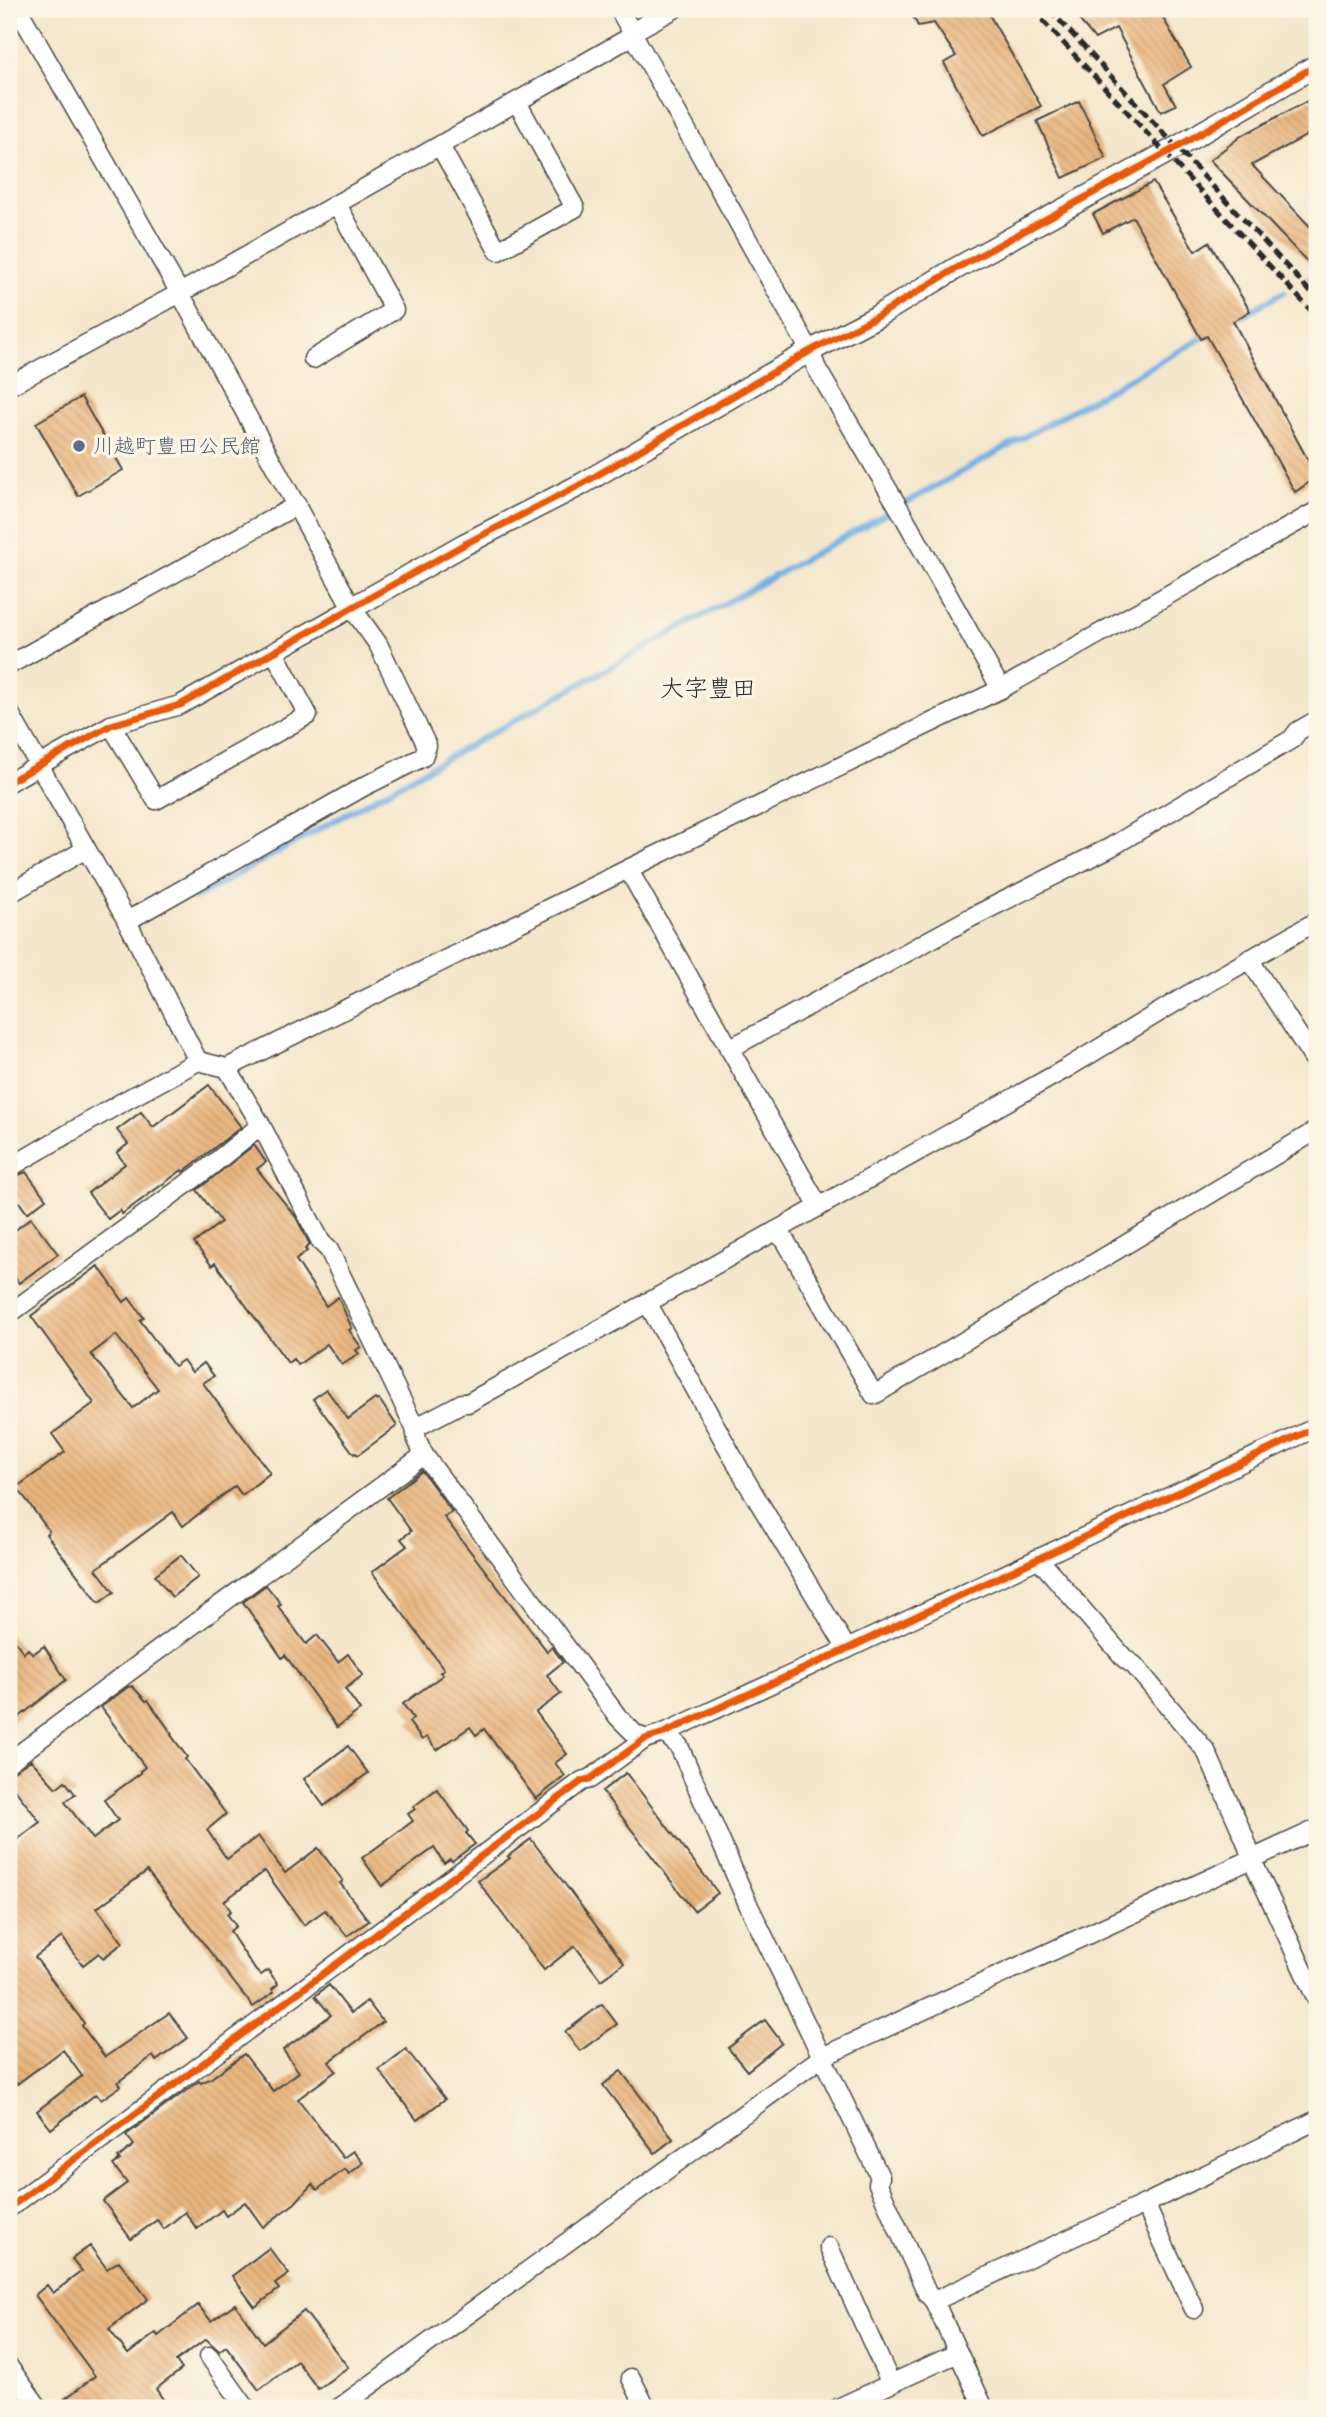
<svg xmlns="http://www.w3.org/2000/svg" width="1326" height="2417" font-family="Mynerve,'Klee One',sans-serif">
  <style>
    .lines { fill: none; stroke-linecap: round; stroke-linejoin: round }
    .stream { stroke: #71aee3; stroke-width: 6 }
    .building { fill: url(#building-back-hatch); fill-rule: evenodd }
    .minor-casing { stroke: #494743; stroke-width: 21 }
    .tertiary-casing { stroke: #494743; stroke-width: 24 }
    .minor { stroke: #fff; stroke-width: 18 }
    .tertiary { stroke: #fff; stroke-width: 21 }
    .rail { stroke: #2b2b2b; stroke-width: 5; stroke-dasharray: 10 5; stroke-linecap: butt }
    .cycleway-casing { stroke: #fcf5e5; stroke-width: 11 }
    .cycleway { stroke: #e8590c; stroke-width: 7 }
    .service-dot { fill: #5c6f8a; stroke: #fcf5e5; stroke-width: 2.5 }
    .labels { text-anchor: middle; stroke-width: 7; stroke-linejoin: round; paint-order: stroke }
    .service-label { font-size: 21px; fill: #4e5e75; stroke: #fcf5e5; text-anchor: start }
    .quarter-label { font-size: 24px; fill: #2b2b2b; stroke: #fcf5e5 }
  </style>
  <defs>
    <pattern id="building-back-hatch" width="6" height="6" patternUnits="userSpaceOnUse" patternTransform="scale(1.75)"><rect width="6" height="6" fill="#e8b47d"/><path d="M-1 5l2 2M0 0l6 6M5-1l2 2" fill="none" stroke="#c79b6c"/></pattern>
  </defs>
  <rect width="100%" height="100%" fill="#fcf5e5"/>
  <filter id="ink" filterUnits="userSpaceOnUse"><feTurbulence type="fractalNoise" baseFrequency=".0143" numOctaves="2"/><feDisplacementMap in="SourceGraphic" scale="14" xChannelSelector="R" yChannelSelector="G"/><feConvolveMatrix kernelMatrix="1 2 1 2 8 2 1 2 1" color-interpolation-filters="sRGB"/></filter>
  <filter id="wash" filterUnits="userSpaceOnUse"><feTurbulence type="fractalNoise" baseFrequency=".00686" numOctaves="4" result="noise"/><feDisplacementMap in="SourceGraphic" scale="28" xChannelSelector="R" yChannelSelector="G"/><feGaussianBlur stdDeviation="1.57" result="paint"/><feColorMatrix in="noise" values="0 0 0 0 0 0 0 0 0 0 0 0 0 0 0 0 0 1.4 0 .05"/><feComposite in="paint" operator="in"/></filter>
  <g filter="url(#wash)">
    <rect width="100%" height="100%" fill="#f4e6cb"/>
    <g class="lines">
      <g class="stream">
        <polyline points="1310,277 1317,273"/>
        <polyline points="1243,315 1284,292"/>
        <polyline points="195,898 1206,336"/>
      </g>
    </g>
    <g id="blocks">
      <g class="building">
        <polygon points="909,9 986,9 1041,106 983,136 944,63 956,56 934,23 918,26"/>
        <polygon points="1070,9 1158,9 1191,67 1164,84 1176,105 1161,112 1116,28 1095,39"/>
        <polygon points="1317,96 1317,130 1252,165 1317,234 1317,272 1210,160 1241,136"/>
        <polygon points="1079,101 1106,158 1063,178 1037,121"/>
        <polygon points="1153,182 1195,251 1209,242 1250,311 1233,321 1317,477 1295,492 1207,336 1201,339 1133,217 1103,233 1093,214"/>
        <polygon points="81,397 123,470 78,496 36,423"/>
        <polygon points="209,1085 241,1127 183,1172 182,1170 122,1214 120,1210 108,1219 88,1193 125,1164 117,1153 128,1144 117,1130 141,1112 153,1127"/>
        <polygon points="254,1145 266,1162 257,1169 296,1217 310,1245 305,1249 307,1251 296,1260 326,1306 338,1297 352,1328 349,1330 361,1347 356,1350 359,1354 342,1365 327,1344 298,1365 293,1359 288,1363 215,1263 212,1266 194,1243 221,1222 197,1190"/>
        <polygon points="26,1172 46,1199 27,1213 9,1188 9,1179"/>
        <polygon points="31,1218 58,1254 19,1283 9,1270 9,1235"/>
        <path d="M 98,1266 L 124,1302 L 129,1298 L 144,1318 L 140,1320 L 174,1366 L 183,1360 L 192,1372 L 204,1363 L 214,1376 L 203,1383 L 270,1473 L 242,1495 L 235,1486 L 183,1526 L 173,1512 L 96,1569 L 114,1592 L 99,1603 L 46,1534 L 49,1531 L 17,1487 L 65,1452 L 52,1434 L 94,1403 L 31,1316 ZM 116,1335 L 158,1389 L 133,1408 L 91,1354 Z"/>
        <polygon points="326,1389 348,1419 375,1399 377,1401 379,1399 397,1426 358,1455 356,1453 354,1454 313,1399"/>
        <polygon points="422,1471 452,1512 444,1517 547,1651 552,1647 563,1662 547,1675 561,1694 536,1712 567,1754 555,1763 565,1776 536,1799 484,1729 476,1735 470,1727 437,1750 427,1737 422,1740 409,1722 413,1718 403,1704 443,1675 440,1672 444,1669 372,1572 407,1546 401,1539 411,1531 387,1498"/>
        <polygon points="181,1555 198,1577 172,1597 155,1575"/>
        <polygon points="266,1585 281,1604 278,1606 306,1644 317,1635 338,1662 348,1654 363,1675 345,1689 360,1710 337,1727 285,1655 282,1658 243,1602"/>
        <polygon points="9,1633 24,1653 28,1649 33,1654 44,1646 66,1680 9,1725"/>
        <polygon points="132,1686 146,1701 148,1700 172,1734 171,1735 187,1757 185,1759 226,1814 207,1830 227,1859 258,1836 285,1873 318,1848 343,1881 340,1883 369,1921 347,1936 325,1910 304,1925 265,1871 224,1901 231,1911 227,1914 236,1926 230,1931 234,1938 256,1971 261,1975 268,1970 278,1984 272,1989 274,1992 253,2007 147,1871 97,1908 123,1943 103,1958 99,1953 83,1965 62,1937 35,1957 84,2023 82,2026 105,2057 169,2013 188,2038 156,2061 153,2056 150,2058 118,2082 121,2086 101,2100 96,2094 51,2129 37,2111 82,2076 63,2050 17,2084 9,2073 9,1846 40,1822 9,1782 9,1774 31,1760 56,1788 65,1781 75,1794 65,1802 93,1839 118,1820 104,1800 141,1773 140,1771 145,1767 101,1707 128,1687"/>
        <polygon points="348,1746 368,1773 324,1806 304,1779"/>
        <polygon points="626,1773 718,1893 694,1911 602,1791"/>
        <polygon points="437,1789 468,1831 466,1833 475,1844 452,1861 450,1859 444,1863 434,1848 382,1886 362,1858 413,1821 408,1814 415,1809 413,1807"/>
        <polygon points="531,1839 624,1963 601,1980 575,1946 544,1970 478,1881 510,1858 508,1856"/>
        <polygon points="329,1985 351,2013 367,2001 383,2022 329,2062 336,2071 298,2099 343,2158 353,2151 363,2163 349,2174 345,2169 317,2190 312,2184 295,2203 263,2227 245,2202 226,2216 222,2210 197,2229 185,2212 164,2229 157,2220 131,2239 103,2201 127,2183 113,2165 120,2160 118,2158 134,2145 126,2135 199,2081 201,2083 210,2079 244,2054 273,2091 299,2072 283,2050 331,2015 315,1996"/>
        <polygon points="602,2004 617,2024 580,2051 565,2032"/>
        <polygon points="765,2020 782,2043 747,2071 728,2048"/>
        <polygon points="406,2049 445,2099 417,2120 379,2070"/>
        <polygon points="621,2071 673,2139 655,2153 603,2085"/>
        <polygon points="90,2246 107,2269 119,2261 148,2299 109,2329 128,2354 156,2333 158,2336 198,2305 211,2321 235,2304 263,2343 304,2311 348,2367 318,2389 297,2361 259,2390 226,2346 219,2351 206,2339 176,2361 182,2369 156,2389 169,2408 53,2408 95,2376 35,2295 47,2285 53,2293 82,2271 72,2259"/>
        <polygon points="269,2248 289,2274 275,2284 279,2289 255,2307 232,2276"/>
      </g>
    </g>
  </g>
  <g filter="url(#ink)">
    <use href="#blocks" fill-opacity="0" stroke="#494743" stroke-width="2"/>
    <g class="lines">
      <g class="minor-casing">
        <g id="minor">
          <polyline points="18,9 180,293 352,608 378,644 427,746 423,757 363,787 127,921"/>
          <polyline points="619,9 810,351 817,369 903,515 1001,689"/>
          <polyline points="632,32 674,9"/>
          <polyline points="440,146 498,251 575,208 517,102"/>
          <polyline points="313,359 394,310 337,204"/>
          <polyline points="9,386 180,293 634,35"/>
          <polyline points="9,665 297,505"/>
          <polyline points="9,712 127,921 198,1061"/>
          <polyline points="111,725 156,800 308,715 274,652"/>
          <polyline points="9,782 111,725 180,705 352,608"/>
          <polyline points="628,869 819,1207"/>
          <polyline points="9,894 86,849"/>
          <polyline points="1249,959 1317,1064"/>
          <polyline points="729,1049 970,918 1111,847 1292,739 1298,731 1317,720"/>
          <polyline points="227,1068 261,1125 321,1242 329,1250 415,1428 417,1440 424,1455 618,1717 635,1734 645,1739"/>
          <polyline points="9,1168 119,1104 198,1061 227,1068 628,869 1001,689 1317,511"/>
          <polyline points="775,1231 785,1240 874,1395 1317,1130"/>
          <polyline points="647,1302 745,1479 847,1649"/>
          <polyline points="9,1314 207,1169 261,1125"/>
          <polyline points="415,1428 462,1403 468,1403 1067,1068 1189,994 1317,921"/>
          <polyline points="1038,1558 1125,1659 1134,1665 1206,1751 1245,1839 1252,1860 1317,2000"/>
          <polyline points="664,1733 679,1746 748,1904 880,2177 878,2184 927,2293 934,2301 984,2408"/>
          <polyline points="9,1762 130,1671 424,1455"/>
          <polyline points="1145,2204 1194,2309"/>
          <polyline points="9,2208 582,1781 590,1779 645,1739 664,1733 847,1649 1317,1427"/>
          <polyline points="829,2247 891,2384"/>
          <polyline points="934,2301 1145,2204 1317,2120"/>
          <polyline points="209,2356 246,2408"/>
          <polyline points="9,2367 39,2408"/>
          <polyline points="631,2378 646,2408"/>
          <polyline points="339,2408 822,2057 1317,1829"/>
          <polyline points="838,2408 958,2353"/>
        </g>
      </g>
      <g class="tertiary-casing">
        <polyline id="tertiary" points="352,608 465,544 582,484 810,351 876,317 955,269 1177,147 1317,65"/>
      </g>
      <use href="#minor" class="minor"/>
      <use href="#tertiary" class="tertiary"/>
      <g class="rail">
        <polyline points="1032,9 1317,317"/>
        <polyline points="1049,9 1317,299"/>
      </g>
      <g class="cycleway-casing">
        <g id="cycleway">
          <polyline points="9,782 111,725 180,705 465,544 582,484 810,351 876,317 955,269 1177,147 1317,65"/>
          <polyline points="9,2208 582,1781 590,1779 645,1739 664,1733 847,1649 1317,1427"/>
        </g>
      </g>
      <use href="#cycleway" class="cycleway"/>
    </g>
  </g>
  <circle class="service-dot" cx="79" cy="446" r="7"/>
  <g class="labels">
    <g class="service-label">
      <text x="93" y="453">川越町豊田公民館</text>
    </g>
    <g class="quarter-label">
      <text x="708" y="696">大字豊田</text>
    </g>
  </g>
  <rect width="1326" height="2417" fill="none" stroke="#fcf5e5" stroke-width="35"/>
</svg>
